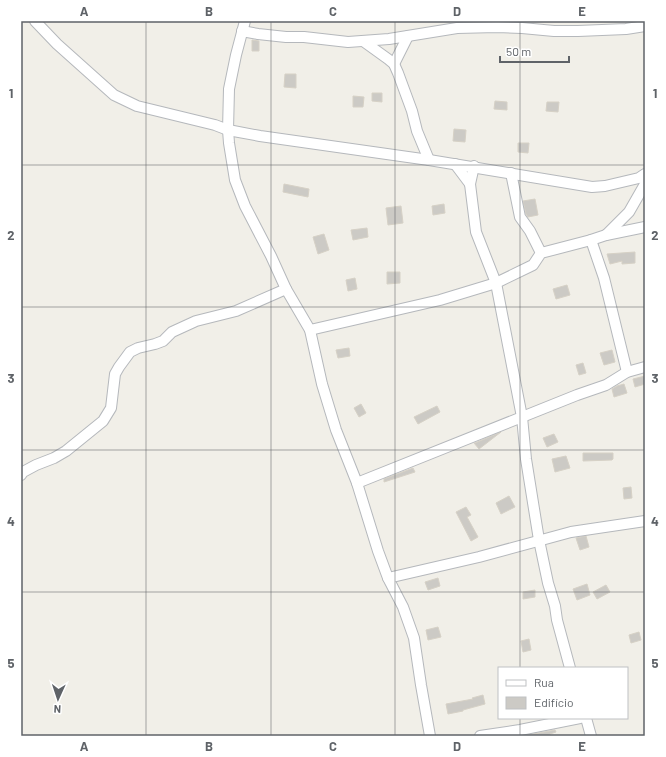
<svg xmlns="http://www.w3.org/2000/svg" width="666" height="757" font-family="Barlow,sans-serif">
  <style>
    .building { fill: #cccac5; stroke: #d6d1c6 }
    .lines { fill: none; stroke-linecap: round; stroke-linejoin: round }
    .minor-casing { stroke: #b5b8bc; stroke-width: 12 }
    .minor { stroke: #fff; stroke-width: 10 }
    .grid { fill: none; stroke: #5f6368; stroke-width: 1; stroke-opacity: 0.55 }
    .neatline { fill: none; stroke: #5f6368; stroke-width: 1.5 }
    .grid-label { font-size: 13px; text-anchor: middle; font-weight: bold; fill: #5f6368 }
  </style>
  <rect width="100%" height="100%" fill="#f1efe8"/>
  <g class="building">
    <polygon points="252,40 259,41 259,51 252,51"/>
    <polygon points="285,74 296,74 296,88 284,87"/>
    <polygon points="372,93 382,93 382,102 372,101"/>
    <polygon points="353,96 364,97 363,107 353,107"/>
    <polygon points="495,101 507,102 507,110 494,109"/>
    <polygon points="547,102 559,102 558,112 546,111"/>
    <polygon points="454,129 466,130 465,142 453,141"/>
    <polygon points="518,143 529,143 528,153 518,152"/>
    <polygon points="284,184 309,189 308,197 283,192"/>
    <polygon points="535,199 538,215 528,217 526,214 523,201"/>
    <polygon points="444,204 445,213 433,215 432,206"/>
    <polygon points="401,206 403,223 388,225 386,208"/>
    <polygon points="367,228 368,237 353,240 351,230"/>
    <polygon points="324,234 329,250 318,254 313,237"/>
    <polygon points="635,252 635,263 622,264 622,261 610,264 607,254"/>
    <polygon points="387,272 400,272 400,283 387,284"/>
    <polygon points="355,278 357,289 348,291 346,280"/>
    <polygon points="567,285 570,295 556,299 553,289"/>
    <polygon points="349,348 350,356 338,358 336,350"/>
    <polygon points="612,350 615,362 604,365 600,353"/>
    <polygon points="583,363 586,373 579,375 576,365"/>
    <polygon points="645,376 645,384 635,387 633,379"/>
    <polygon points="624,384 627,393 614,397 612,389 617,386"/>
    <polygon points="361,404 366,413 359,417 354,408"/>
    <polygon points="437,406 440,412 418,424 414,417"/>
    <polygon points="501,432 479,449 474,443 475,443"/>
    <polygon points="554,434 558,442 547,447 543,438"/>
    <polygon points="583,453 613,453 613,459 612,460 583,461"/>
    <polygon points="566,456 570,468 555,472 552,459"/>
    <polygon points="413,468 415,472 384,482 384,479"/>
    <polygon points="631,487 632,498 624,499 623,488"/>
    <polygon points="509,496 515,507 501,514 496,503"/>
    <polygon points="466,507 471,515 467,517 478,537 471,541 456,512"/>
    <polygon points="586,536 589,547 580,550 576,538"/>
    <polygon points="438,578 440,586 428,590 425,582"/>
    <polygon points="587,584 590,595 577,600 573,589"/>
    <polygon points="606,585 610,592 597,599 593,592"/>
    <polygon points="535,590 535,597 523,599 523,592"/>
    <polygon points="438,627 441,637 428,640 426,630"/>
    <polygon points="639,632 641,640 631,643 629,635"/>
    <polygon points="529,639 531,650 523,652 521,641"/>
    <polygon points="483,695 485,704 463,710 463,711 448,714 446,704 473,699 472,698"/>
    <polygon points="555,730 556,732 550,734 550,736 523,736"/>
  </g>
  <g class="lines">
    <g class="minor-casing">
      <g id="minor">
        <polyline points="35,21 57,44 114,95 137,106 215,125 228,130 260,136 429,160 592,187 605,186 639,178 645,174"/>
        <polyline points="245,21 236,55 229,89 228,130 229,143 235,180 245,206 271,256 286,289 310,330 322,384 336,430 357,483 378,551 388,578 403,607 414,638 421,685 430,736"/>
        <polyline points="242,31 258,34 286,37 304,37 348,42 389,39 457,28 497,27 522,28 554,31 578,31 626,29 645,26"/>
        <polyline points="363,41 388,59 394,64 398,73 412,111 417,131 429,160"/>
        <polyline points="394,64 408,36"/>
        <polyline points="455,164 470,184"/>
        <polyline points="474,166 470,184 476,232 496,283 522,417 526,459 539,540 548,583 555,606 557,620 570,668"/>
        <polyline points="511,173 520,217 530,231 541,253"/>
        <polyline points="606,235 629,212 645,184"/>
        <polyline points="591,240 604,278 627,372"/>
        <polyline points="310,330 440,300 496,283 533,265 541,253 591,240 606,235 645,227"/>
        <polyline points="21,475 23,472 36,465 54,458 66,451 103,421 111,408 115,374 119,367 130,352 138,348 155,344 163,341 172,332 196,321 236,311 286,289"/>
        <polyline points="357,483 577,395 606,385 627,372 645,367"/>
        <polyline points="388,578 479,557 571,532 645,521"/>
        <polyline points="586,718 591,736"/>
        <polyline points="480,736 520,730 580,718"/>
      </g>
    </g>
    <use href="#minor" class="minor"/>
  </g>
  <path class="grid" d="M 146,21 L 146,736M 271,21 L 271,736M 395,21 L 395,736M 520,21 L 520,668M 21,165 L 645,165M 21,307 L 645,307M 21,450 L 645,450M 21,592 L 645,592M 520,718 L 520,736"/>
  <rect width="666" height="757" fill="none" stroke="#ffffff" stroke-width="44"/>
  <rect x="498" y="667" width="130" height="52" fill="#ffffff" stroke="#bfc1c3"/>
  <rect x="506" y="680" width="20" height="6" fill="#ffffff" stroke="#bfc1c3"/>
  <text x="534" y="687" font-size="12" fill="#5f6368">Rua</text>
  <rect x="506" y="697" width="20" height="12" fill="#cccac5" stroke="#bfc1c3"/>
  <text x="534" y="707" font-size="12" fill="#5f6368">Edifício</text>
  <g transform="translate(58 699) rotate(183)" stroke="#ffffff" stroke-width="3" paint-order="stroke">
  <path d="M0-3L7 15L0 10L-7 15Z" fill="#5f6368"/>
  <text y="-6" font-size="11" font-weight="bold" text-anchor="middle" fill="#5f6368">N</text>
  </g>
  <path d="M500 56v6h69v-6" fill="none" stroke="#5f6368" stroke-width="2"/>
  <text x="506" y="56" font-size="12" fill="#5f6368" stroke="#ffffff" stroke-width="3" paint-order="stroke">50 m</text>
  <rect x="22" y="22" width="622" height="713" class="neatline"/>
  <g class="grid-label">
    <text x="84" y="16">A</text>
    <text x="209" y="16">B</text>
    <text x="333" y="16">C</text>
    <text x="457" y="16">D</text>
    <text x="582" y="16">E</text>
    <text x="11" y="98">1</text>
    <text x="655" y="98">1</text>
    <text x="11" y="240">2</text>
    <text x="655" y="240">2</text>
    <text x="11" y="383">3</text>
    <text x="655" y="383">3</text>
    <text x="11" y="526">4</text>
    <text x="655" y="526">4</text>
    <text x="11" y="668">5</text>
    <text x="655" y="668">5</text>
    <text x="84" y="751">A</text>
    <text x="209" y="751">B</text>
    <text x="333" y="751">C</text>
    <text x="457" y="751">D</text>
    <text x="582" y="751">E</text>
  </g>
</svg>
